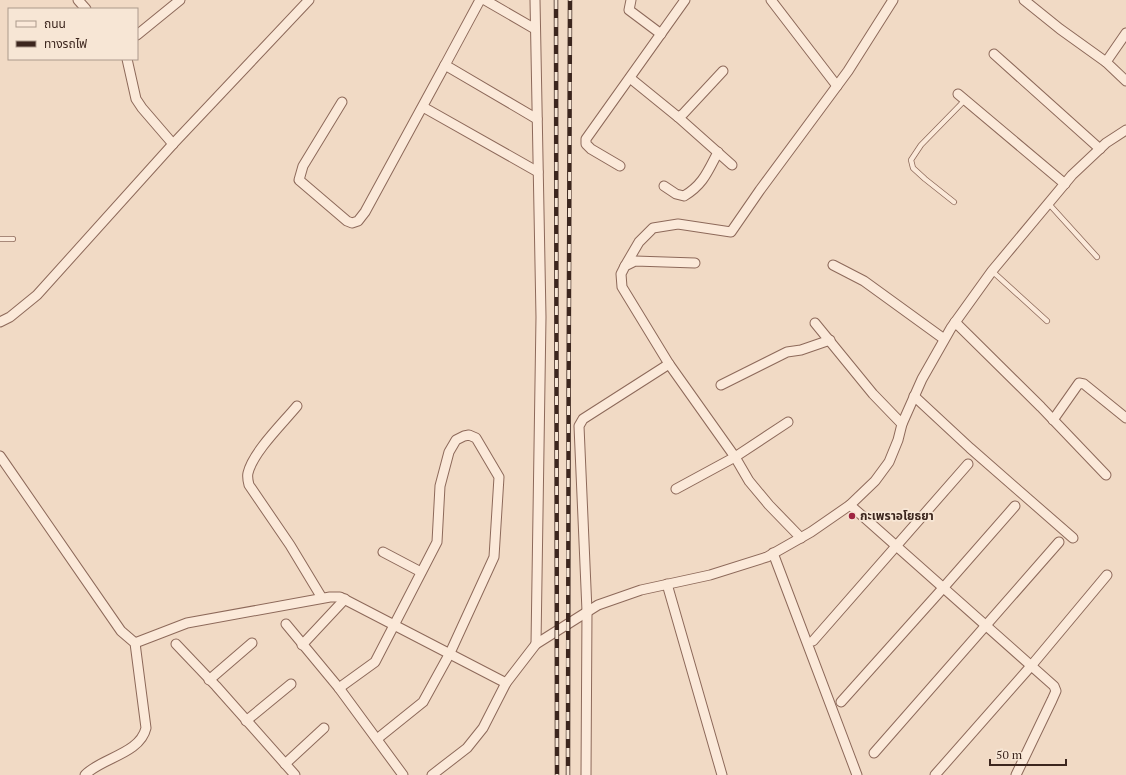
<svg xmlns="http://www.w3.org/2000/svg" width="1126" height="775" font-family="'PT Serif','Noto Sans Thai',serif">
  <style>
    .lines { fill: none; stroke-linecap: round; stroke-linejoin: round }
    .service-casing { stroke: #8d695a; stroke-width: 6 }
    .minor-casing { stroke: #8d695a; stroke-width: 11 }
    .service { stroke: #fbe9d9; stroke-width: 4.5 }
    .minor { stroke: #fbe9d9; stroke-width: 9 }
    .rail-casing { stroke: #3c261e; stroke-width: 4.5 }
    .rail { stroke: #f7e6d5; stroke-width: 3; stroke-dasharray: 9; stroke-linecap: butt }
    .poi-dot { fill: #9f2642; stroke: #f7e6d5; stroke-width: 1.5 }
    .labels { text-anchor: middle; stroke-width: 3.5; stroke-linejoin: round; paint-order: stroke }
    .poi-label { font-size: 12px; font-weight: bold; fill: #3c261e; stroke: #f7e6d5; text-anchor: start }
  </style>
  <rect width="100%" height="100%" fill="#f1dac5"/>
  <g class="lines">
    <g class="service-casing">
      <g id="service">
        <polyline points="954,202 925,179 913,168 911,160 921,145 965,100"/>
        <polyline points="1049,204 1097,257"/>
        <polyline points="0,239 13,239"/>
        <polyline points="992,271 1047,321"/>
      </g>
    </g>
    <g class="minor-casing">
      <g id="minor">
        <polyline points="78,0 86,9"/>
        <polyline points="480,0 445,65 537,119"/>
        <polyline points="485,0 535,29"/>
        <polyline points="535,0 541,317 536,644"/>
        <polyline points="631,0 629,10 661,34"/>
        <polyline points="771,0 837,86"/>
        <polyline points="1024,0 1060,29 1106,62 1126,81"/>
        <polyline points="137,35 180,0"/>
        <polyline points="994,54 1100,149"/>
        <polyline points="127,59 136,99 142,108 173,144"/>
        <polyline points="1106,62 1126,33"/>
        <polyline points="630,78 678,117 683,114 723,71"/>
        <polyline points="958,94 1065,184"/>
        <polyline points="342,102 303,166 299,180 347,221 352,223 358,221 365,212 445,65"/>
        <polyline points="423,107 538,172"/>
        <polyline points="678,117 732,165"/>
        <polyline points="620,166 591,149 586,144 586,139 685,0"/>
        <path d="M 664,186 L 676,194 L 684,196 C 703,185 708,171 718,152"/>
        <polyline points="695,263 635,261 625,266 621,274 622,287 669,364 735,457 749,481 769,505 801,538"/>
        <polyline points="833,265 864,281 944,339"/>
        <polyline points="625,266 639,242 653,228 678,224 731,232 760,190 848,71 893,0"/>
        <polyline points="0,322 10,317 37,295 173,144 309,0"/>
        <polyline points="955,322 1041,407 1106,475"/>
        <polyline points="815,323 873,394 902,424"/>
        <polyline points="721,385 787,352 801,350 830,340"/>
        <polyline points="914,396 970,448 1073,538"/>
        <path d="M 297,406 C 283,423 253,452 248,473 C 247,477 248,481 249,485 L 290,545 L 322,598"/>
        <polyline points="1053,420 1079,383 1084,384 1126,418"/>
        <path d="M 0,456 L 121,631 L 135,643 L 146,728 C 140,754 101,758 85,775"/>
        <polyline points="676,489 735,457 788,422"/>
        <polyline points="850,505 1054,686 1056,691 1052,700 1016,775"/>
        <polyline points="383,552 421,572"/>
        <polyline points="773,553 857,775"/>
        <polyline points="667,584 722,775"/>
        <polyline points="286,624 339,688 403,775"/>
        <polyline points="813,641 968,464"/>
        <polyline points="135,643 187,623 330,597 340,597 506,683"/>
        <polyline points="176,644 216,686 295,775"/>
        <polyline points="302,645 345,599"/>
        <polyline points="209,680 252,643"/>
        <polyline points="339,688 375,662 437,542 440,486 449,452 456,440 464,436 469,435 476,438 499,477 494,557 450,653 423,702 377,739"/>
        <polyline points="841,702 944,587 1015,506"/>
        <polyline points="246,721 291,684"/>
        <polyline points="874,753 1059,542"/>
        <polyline points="285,764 324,728"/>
        <polyline points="432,775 467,748 483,728 506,683 536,644 598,605 641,590 710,575 767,557 811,532 850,505 875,481 889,462 898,440 902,424 922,379 951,328 992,271 1072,175 1106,143 1126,130"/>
        <polyline points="586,775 587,611 579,426 583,419 669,364"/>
        <polyline points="935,775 1031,666 1107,575"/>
      </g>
    </g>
    <use href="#service" class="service"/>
    <use href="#minor" class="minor"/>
    <g class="rail-casing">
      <g id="rail">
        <polyline points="556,0 557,775"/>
        <path d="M 568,775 C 567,517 570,258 570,0"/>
      </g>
    </g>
    <use href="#rail" class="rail"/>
  </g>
  <circle class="poi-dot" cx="852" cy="516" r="4"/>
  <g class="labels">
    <g class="poi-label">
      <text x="860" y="520">กะเพราอโยธยา</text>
    </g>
  </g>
  <rect x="8" y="8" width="130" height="52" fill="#f7e6d5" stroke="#ac998c"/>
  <rect x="16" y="21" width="20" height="6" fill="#fbe9d9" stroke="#ac998c"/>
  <text x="44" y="28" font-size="12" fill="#3c261e">ถนน</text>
  <rect x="16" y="41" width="20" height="6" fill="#3c261e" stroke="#ac998c"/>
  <text x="44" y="48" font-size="12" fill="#3c261e">ทางรถไฟ</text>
  <path d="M990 759v6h76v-6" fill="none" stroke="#3c261e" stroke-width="2"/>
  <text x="996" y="759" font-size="12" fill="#3c261e" stroke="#f7e6d5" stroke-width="3" paint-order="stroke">50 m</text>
</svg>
